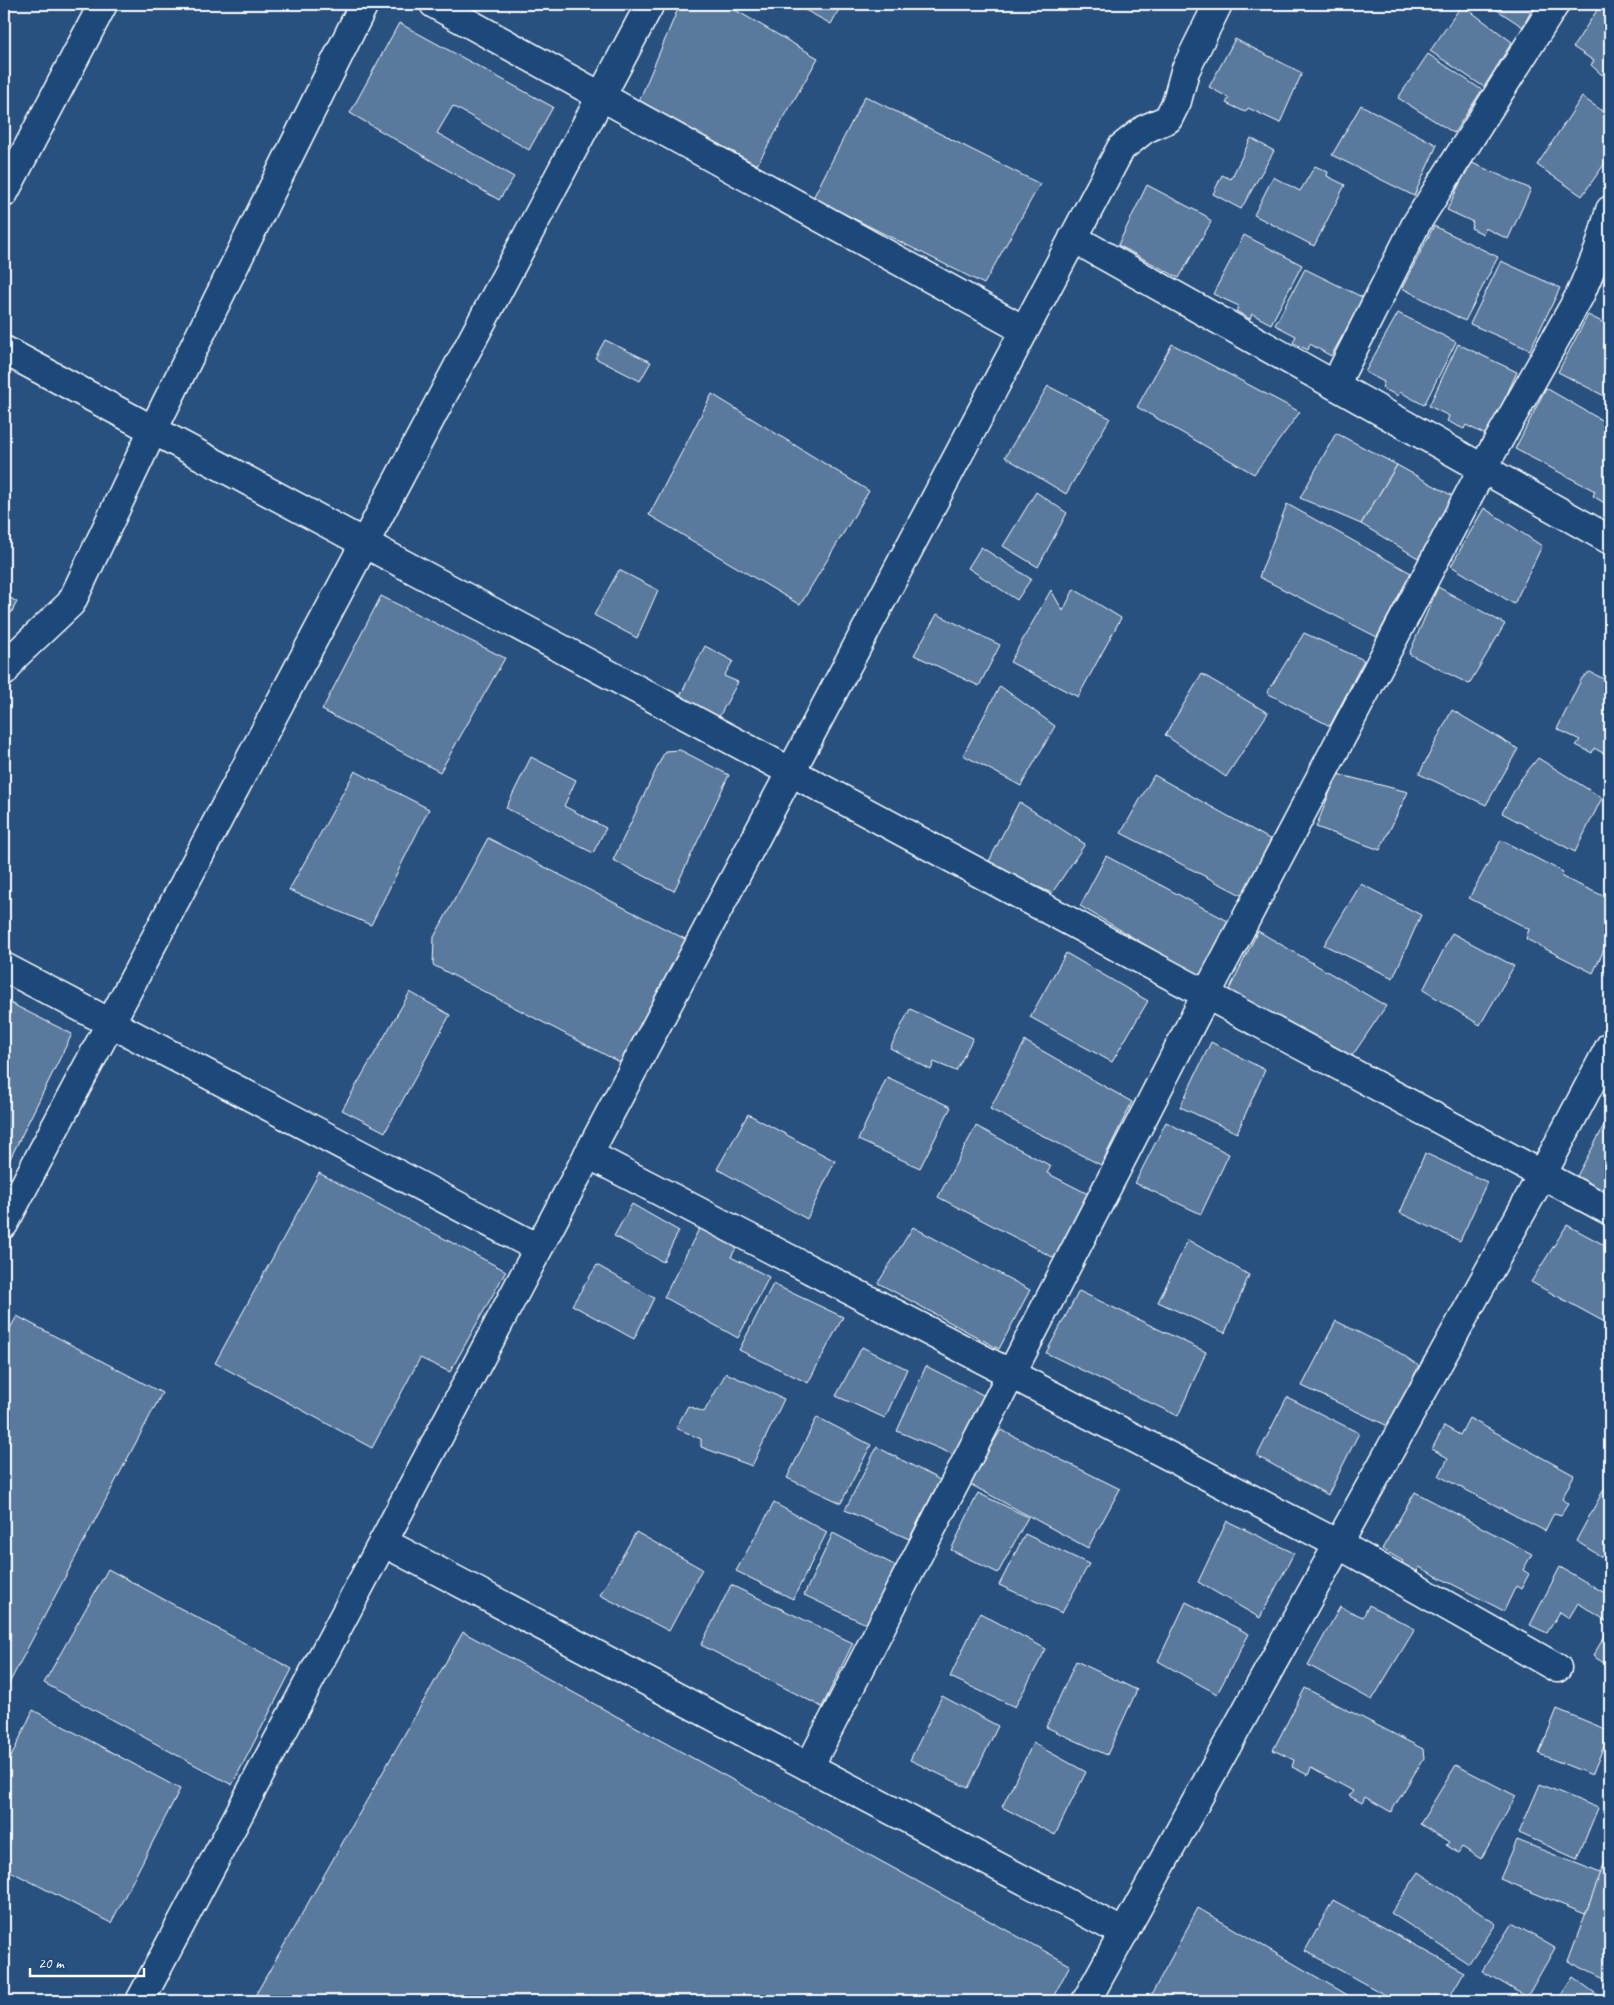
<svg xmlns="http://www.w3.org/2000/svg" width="1614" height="2005" font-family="Caveat,sans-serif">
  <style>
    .building { fill: #5a7a9d; stroke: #fff }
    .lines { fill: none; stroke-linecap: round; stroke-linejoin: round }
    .street-casing { stroke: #fff; stroke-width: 31 }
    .street { stroke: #1f4a7a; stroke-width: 28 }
  </style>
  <rect width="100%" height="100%" fill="#28517f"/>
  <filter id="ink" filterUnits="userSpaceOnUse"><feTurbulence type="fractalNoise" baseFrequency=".02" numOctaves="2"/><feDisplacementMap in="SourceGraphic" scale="10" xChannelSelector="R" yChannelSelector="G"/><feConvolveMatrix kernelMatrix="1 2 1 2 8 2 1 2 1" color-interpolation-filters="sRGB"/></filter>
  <g filter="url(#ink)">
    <g class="building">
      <polygon points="680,4 725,4 818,58 757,165 639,101"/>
      <polygon points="794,4 842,4 831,24"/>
      <polygon points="1488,4 1528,4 1533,7 1523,27"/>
      <polygon points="1601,4 1610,4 1610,73 1605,70 1602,75 1591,65 1594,61 1573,47"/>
      <polygon points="1462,5 1512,42 1484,87 1430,51"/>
      <polygon points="399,23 553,107 529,150 453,106 437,133 514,177 499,200 350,113"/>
      <polygon points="1235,39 1302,73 1280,123 1248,108 1245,112 1226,103 1229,98 1209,87"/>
      <polygon points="1428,54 1482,90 1454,133 1398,98"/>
      <polygon points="865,96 1040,184 984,284 813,198"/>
      <polygon points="1582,97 1610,116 1610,156 1582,196 1537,165"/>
      <polygon points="1361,105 1437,145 1414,196 1332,155"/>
      <polygon points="1251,138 1274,151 1241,209 1213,194 1222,175 1231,179"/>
      <polygon points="1470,162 1531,189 1508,239 1485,228 1483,234 1471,228 1473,222 1447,210"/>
      <polygon points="1315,166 1328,172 1327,176 1345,185 1314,246 1254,215 1273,177 1300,191"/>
      <polygon points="1147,185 1206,216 1211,222 1179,278 1118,245"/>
      <polygon points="1434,226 1498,257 1465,321 1402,288"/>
      <polygon points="1244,235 1302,265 1271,324 1252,314 1250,319 1236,311 1239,306 1213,294"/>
      <polygon points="1501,261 1560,288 1530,350 1470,324"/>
      <polygon points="1610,261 1610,276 1603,269"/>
      <polygon points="1305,269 1364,298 1331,356 1310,344 1308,350 1293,343 1296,336 1275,325"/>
      <polygon points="1398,313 1456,342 1424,405 1400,392 1398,396 1382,388 1384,382 1365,372"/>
      <polygon points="1588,315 1610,326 1610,399 1558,372"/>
      <polygon points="605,340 651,362 640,381 595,358"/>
      <polygon points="1172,344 1300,412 1254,474 1137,407"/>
      <polygon points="1458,344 1517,372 1488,436 1466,425 1464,429 1447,421 1449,416 1429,406"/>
      <polygon points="1048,386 1110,418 1066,494 1005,457"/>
      <polygon points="1546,388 1610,425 1610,498 1606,504 1593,496 1595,491 1515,449"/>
      <polygon points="712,394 869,491 800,605 649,515"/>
      <polygon points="1336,433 1397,465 1361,524 1300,498"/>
      <polygon points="1397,465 1458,499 1418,558 1361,524"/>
      <polygon points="1036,492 1067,513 1038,567 1003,546"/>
      <polygon points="1287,504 1411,573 1377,637 1259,577"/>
      <polygon points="1484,508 1542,546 1514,604 1451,566"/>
      <polygon points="981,547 1031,579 1017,600 968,568"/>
      <polygon points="619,570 658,590 637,638 594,615"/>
      <polygon points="1438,587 1505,624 1469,684 1409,654"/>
      <polygon points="1074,589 1121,618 1078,697 1010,662 1051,590 1063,611"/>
      <polygon points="4,594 17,602 4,626"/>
      <polygon points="381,596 505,658 440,772 322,710"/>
      <polygon points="937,614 1000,645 979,686 914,655"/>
      <polygon points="1304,633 1364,660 1330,726 1267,693"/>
      <polygon points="705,646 733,661 724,676 738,682 708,737 669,718"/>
      <polygon points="1590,672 1610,682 1610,757 1594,748 1592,753 1576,745 1580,740 1557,729 1582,678"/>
      <polygon points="1202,674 1268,713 1226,777 1165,735"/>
      <polygon points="1000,686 1055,726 1021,786 963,755"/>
      <polygon points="1452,710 1518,749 1486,805 1419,774"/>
      <polygon points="680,750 729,775 674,891 613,860 665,751"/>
      <polygon points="531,757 576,780 564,806 606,828 593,853 506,808"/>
      <polygon points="1538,758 1602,798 1575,852 1502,813 1520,780"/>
      <polygon points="355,771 429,809 371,925 289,890"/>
      <polygon points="1337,774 1408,792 1380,850 1316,827"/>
      <polygon points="1154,775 1273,841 1249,899 1121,833"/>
      <polygon points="1019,802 1085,844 1052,893 987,865"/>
      <polygon points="488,838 689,941 621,1063 433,965 434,937"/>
      <polygon points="1501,840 1563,872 1562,877 1610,899 1610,937 1593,973 1526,939 1529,929 1469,898"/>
      <polygon points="1106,856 1228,921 1201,978 1080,906"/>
      <polygon points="1361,884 1421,915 1393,978 1324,945"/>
      <polygon points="1258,931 1386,1006 1350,1059 1227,994"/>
      <polygon points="1452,933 1514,966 1480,1025 1423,990"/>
      <polygon points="1066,953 1148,1001 1112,1062 1030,1017"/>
      <polygon points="410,992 450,1015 385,1132 342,1110"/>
      <polygon points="4,1000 72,1034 4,1171"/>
      <polygon points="910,1009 973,1038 956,1071 934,1062 931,1070 890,1048"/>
      <polygon points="1025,1041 1132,1102 1101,1165 990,1109"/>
      <polygon points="1211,1042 1265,1070 1237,1133 1180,1107"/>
      <polygon points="887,1077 951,1107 920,1168 858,1140"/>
      <polygon points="748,1114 835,1161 807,1219 717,1169"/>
      <polygon points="1610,1115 1610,1196 1576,1178"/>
      <polygon points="1166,1122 1229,1154 1201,1214 1135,1183"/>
      <polygon points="976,1126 1051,1166 1047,1173 1088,1194 1056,1259 938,1197"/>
      <polygon points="1425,1153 1487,1182 1460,1241 1400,1213"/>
      <polygon points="319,1173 506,1271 450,1372 420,1358 372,1448 215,1363"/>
      <polygon points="632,1204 679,1231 663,1262 614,1236"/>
      <polygon points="1567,1225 1610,1248 1610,1325 1531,1282"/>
      <polygon points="700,1227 738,1245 731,1257 769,1277 738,1338 664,1297"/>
      <polygon points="913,1227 1030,1290 999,1349 878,1283"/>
      <polygon points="1188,1240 1249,1275 1225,1333 1158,1302"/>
      <polygon points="597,1265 654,1298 634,1339 572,1305"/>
      <polygon points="773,1284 843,1317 808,1383 739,1350"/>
      <polygon points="1079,1291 1206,1352 1178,1416 1046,1353"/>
      <polygon points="17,1316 162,1393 4,1693 4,1339"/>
      <polygon points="1336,1321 1400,1353 1419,1366 1388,1426 1302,1386"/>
      <polygon points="862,1347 907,1369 885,1418 836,1396"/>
      <polygon points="926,1366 989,1398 959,1457 897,1431"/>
      <polygon points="726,1373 784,1399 752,1466 701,1447 701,1439 676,1428 688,1406 704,1412"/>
      <polygon points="1287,1397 1359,1433 1328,1495 1257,1456"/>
      <polygon points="817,1417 871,1445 841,1503 787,1478"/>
      <polygon points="1469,1418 1574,1475 1562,1499 1568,1504 1561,1515 1554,1513 1545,1531 1439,1476 1448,1458 1432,1449 1444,1426 1460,1435"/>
      <polygon points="1001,1430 1120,1489 1088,1548 968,1483"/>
      <polygon points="877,1447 940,1480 909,1539 845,1510"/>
      <polygon points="1604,1489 1610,1493 1610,1562 1576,1541"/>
      <polygon points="1415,1492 1532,1554 1523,1570 1529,1574 1521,1589 1516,1586 1504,1611 1419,1567 1416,1574 1400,1566 1403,1561 1382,1549"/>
      <polygon points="978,1493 1028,1517 998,1573 951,1550"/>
      <polygon points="774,1503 827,1532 793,1599 736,1571"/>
      <polygon points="1227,1521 1294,1553 1260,1618 1198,1582"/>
      <polygon points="636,1532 702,1569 669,1631 600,1595"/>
      <polygon points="833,1533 898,1567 866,1624 804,1595"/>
      <polygon points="1025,1534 1089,1564 1062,1613 999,1585"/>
      <polygon points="1560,1567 1610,1596 1610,1619 1608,1622 1578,1603 1569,1618 1560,1612 1547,1633 1530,1625"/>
      <polygon points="108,1569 292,1669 232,1785 44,1683"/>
      <polygon points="731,1585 853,1643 822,1707 701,1645"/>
      <polygon points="1186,1602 1249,1634 1217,1694 1158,1661"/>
      <polygon points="1369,1605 1415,1629 1372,1700 1308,1665 1340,1607 1363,1617"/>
      <polygon points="980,1613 1046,1649 1015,1707 950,1677"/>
      <polygon points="1610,1627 1610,1667 1593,1656"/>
      <polygon points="463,1632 1070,1965 1051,2001 252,2001"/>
      <polygon points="1076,1661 1137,1690 1107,1755 1046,1727"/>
      <polygon points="1305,1688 1423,1749 1424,1758 1391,1812 1365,1797 1362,1803 1349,1796 1353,1791 1311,1768 1308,1775 1292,1767 1294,1760 1273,1750"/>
      <polygon points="942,1696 998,1726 968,1788 910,1760"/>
      <polygon points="1557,1709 1610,1731 1592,1775 1539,1754"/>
      <polygon points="33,1710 180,1789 111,1923 4,1868 4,1772"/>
      <polygon points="1033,1743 1086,1772 1055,1835 1002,1807"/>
      <polygon points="1456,1765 1516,1796 1481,1859 1462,1847 1458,1853 1446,1845 1449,1842 1420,1824"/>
      <polygon points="1540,1784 1598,1808 1577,1859 1519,1833"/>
      <polygon points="1517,1840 1603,1874 1585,1914 1500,1879"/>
      <polygon points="1610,1848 1610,1982 1568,1961"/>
      <polygon points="1419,1872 1496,1924 1469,1964 1391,1913"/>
      <polygon points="1333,1900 1464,1972 1447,2001 1396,2001 1305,1951"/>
      <polygon points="1198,1908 1358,2001 1148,2001"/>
      <polygon points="1512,1923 1555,1948 1527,1997 1482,1971"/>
      <polygon points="1573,1977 1606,2001 1557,2001"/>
    </g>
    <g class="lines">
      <g class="street-casing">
        <g id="street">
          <polyline points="434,4 1024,330"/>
          <polyline points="4,193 103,4"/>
          <polyline points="1073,238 1610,540"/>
          <polyline points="4,350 1610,1211"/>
          <polyline points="1335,385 1416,224 1555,4"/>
          <polyline points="4,672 15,656 71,603 153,430 364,4"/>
          <polyline points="4,967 538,1248"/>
          <polyline points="588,1154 1338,1544 1557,1668"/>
          <polyline points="4,1224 650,4"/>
          <polyline points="383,1542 1124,1933"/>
          <polyline points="809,1767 1206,995 1483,468 1580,295 1599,249 1610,210"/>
          <polyline points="140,2001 1121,148 1145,129 1168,119 1177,101 1185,71 1218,4"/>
          <polyline points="1086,2001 1542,1175 1610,1046"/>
        </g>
      </g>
      <use href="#street" class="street"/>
    </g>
  </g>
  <rect width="1614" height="2005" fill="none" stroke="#1f4a7a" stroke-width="20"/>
  <rect x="10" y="10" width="1594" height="1985" fill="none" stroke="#fff" stroke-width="2" filter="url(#ink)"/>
  <path d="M30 1968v8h114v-8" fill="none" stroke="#ffffff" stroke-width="2.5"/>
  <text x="38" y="1968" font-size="15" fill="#ffffff" stroke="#1f4a7a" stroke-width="4" paint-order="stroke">20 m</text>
</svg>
